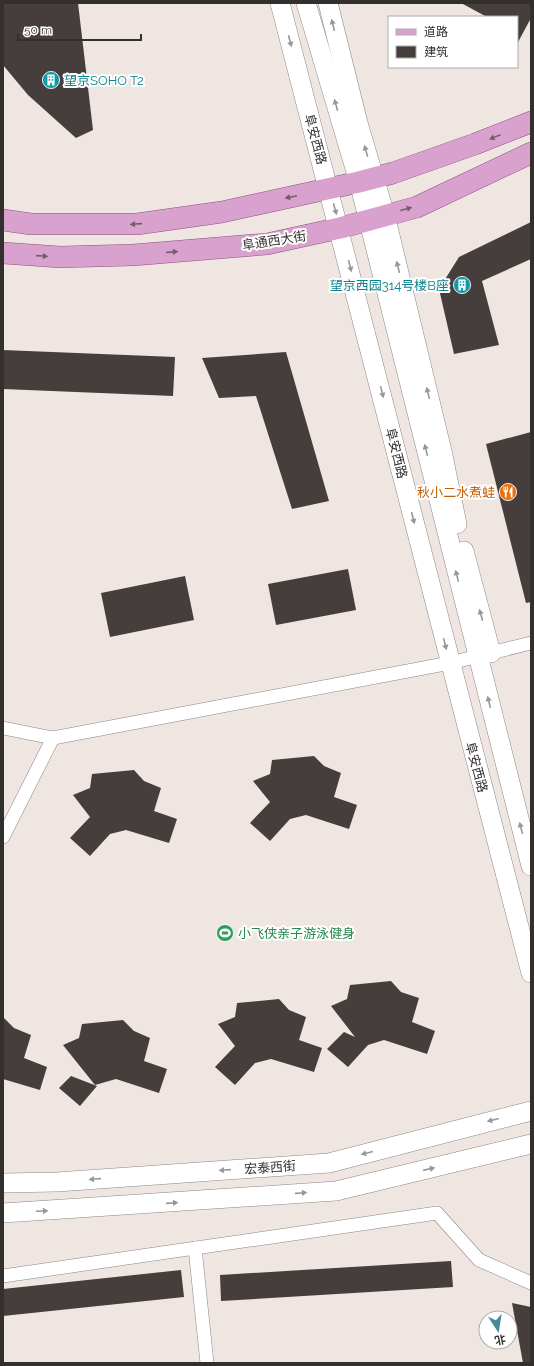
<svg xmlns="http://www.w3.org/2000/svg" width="534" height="1366" font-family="Raleway,'Noto Sans SC',sans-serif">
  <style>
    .building { fill: #463e3c }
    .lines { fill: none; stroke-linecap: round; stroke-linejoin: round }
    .street-casing { stroke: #8e8682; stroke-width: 14 }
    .secondary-casing { stroke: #8e8682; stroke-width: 20 }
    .primary-casing { stroke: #8e5080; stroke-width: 22 }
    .street { stroke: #fff; stroke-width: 13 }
    .secondary { stroke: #fff; stroke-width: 19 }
    .primary { stroke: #d9a1ce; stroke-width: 21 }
    .oneway { fill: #989796 }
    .oneway2 { fill: #755d6d }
    .labels { text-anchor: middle; stroke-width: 4; stroke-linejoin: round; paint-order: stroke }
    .culture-label { font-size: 13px; fill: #0d838f; stroke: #fff; text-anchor: start }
    .street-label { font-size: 13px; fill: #322f2d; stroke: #fff }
    .food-label { font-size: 13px; fill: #c56008; stroke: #fff; text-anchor: end }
    .leisure-label { font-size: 13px; fill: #27864d; stroke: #fff; text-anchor: start }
  </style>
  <rect width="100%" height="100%" fill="#efe6e2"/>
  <g class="building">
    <polygon points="3,3 78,3 93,130 76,138 28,95 3,65"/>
    <polygon points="461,3 531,3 531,18 517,44 517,17 487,17"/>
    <polygon points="531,222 531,259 482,281 499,345 454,354 439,289 459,257"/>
    <polygon points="3,350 175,357 173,396 3,389"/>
    <polygon points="286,352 329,501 292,509 256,396 219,398 202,358"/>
    <polygon points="531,432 531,602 526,603 486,444"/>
    <polygon points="348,569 356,610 276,625 268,584"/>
    <polygon points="185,576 194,620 110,637 101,593"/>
    <polygon points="314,756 324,766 341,773 334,797 357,805 349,829 306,815 290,819 270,841 250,823 270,802 253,781 270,774 272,760"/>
    <polygon points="134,770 144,781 161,788 154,811 177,819 169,843 126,830 110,834 90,856 70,838 90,817 73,795 90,788 92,774"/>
    <polygon points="391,981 401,992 419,998 412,1022 435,1031 427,1054 384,1040 368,1045 348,1067 327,1049 344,1032 355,1037 331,1006 347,999 350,985"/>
    <polygon points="279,999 289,1010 306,1017 299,1040 322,1048 314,1072 271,1059 255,1063 235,1085 215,1067 235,1046 218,1024 235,1017 237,1003"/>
    <polygon points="3,1017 14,1028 31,1035 24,1058 47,1067 40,1090 3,1079"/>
    <polygon points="123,1020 134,1031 150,1038 144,1061 167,1069 159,1093 116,1079 95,1085 63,1045 79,1038 82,1024"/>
    <polygon points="71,1076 97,1086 80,1106 59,1088"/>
    <polygon points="451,1261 453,1287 221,1301 220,1275"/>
    <polygon points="181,1270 184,1297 3,1316 3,1289"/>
    <polygon points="512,1303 531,1307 531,1363 523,1363"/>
  </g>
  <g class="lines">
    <g class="street-casing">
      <g id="street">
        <polyline points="3,728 53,738"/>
        <polyline points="3,837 53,738 450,663 531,643"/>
        <polyline points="195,1248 207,1363"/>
        <polyline points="3,1276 437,1213 479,1260 531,1283"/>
      </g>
    </g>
    <g class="secondary-casing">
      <g id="secondary">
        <path d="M 280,3 C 366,326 446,650 531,973"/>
        <polyline points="306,3 359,182 531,866"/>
        <polyline points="328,3 358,123 385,215 442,451 457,524"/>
        <polyline points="464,551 491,653"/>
        <polyline points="3,1183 57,1182 329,1163 531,1111"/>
        <polyline points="3,1213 336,1191 531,1144"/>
      </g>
    </g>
    <g class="primary-casing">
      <g id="primary">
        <polyline points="3,220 31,224 137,224 222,212 359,182 393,173 475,144 531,122"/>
        <polyline points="3,253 60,257 133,255 267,244 340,228 417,207 531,153"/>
      </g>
    </g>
    <use href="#street" class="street"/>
    <use href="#secondary" class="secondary"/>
    <use href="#primary" class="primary"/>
  </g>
  <defs><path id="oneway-solid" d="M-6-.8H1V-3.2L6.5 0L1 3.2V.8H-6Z"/></defs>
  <g class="oneway">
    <use href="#oneway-solid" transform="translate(333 25) rotate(-104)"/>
    <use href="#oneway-solid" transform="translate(290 41) rotate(75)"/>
    <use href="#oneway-solid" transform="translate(336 105) rotate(-106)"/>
    <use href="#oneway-solid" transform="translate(366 151) rotate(-106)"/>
    <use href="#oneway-solid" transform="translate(335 209) rotate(75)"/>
    <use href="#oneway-solid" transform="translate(350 266) rotate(76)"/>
    <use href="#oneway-solid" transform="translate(398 267) rotate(-104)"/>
    <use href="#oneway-solid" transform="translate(382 392) rotate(76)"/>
    <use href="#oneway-solid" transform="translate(428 393) rotate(-104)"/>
    <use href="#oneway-solid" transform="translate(426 450) rotate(-104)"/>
    <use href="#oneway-solid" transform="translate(413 518) rotate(76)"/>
    <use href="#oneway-solid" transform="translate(457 576) rotate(-104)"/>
    <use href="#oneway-solid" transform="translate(481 615) rotate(-105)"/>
    <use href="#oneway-solid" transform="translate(445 644) rotate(76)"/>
    <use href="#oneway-solid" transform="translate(489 702) rotate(-104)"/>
    <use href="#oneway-solid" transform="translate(521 828) rotate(-104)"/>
    <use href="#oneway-solid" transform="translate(493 1120) rotate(166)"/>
    <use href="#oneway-solid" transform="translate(367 1153) rotate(166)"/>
    <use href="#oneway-solid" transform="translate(429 1169) rotate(-13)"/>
    <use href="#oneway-solid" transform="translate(225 1170) rotate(176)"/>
    <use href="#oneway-solid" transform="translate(95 1179) rotate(176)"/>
    <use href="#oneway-solid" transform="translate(301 1193) rotate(-4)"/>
    <use href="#oneway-solid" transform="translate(172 1203) rotate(-4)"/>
    <use href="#oneway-solid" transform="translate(42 1211) rotate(-3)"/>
  </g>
  <g class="oneway2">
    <use href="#oneway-solid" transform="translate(495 137) rotate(158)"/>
    <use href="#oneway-solid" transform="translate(291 197) rotate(168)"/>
    <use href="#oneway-solid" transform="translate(406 209) rotate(-15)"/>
    <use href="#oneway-solid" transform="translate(136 224) rotate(176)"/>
    <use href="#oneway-solid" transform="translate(172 252) rotate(-5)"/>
    <use href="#oneway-solid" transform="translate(42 256) rotate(4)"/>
  </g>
  <defs>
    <g id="building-disc" transform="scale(0.9)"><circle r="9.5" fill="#0f9aa8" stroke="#fff"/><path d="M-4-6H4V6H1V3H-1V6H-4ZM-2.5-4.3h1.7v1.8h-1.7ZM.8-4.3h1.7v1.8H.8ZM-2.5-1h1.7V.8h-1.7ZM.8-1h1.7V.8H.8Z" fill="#fff"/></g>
    <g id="restaurant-disc" transform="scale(0.9)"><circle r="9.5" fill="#e8710a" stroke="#fff"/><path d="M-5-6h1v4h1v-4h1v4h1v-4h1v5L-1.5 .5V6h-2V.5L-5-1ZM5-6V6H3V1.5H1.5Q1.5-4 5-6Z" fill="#fff"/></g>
    <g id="stadium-disc" transform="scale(0.9)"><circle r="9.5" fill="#2e9e5b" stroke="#fff"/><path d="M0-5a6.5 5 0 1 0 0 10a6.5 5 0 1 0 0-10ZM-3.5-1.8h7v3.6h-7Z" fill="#fff"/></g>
  </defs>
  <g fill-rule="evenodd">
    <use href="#building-disc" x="51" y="80"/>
    <use href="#building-disc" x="462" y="285"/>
    <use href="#restaurant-disc" x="508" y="492"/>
    <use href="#stadium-disc" x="225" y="933"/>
  </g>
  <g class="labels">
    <g class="culture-label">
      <text x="64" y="85">望京SOHO T2</text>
      <text x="449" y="290" text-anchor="end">望京西园314号楼B座</text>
    </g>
    <g class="street-label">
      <text transform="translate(316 139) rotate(75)" y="5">阜安西路</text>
      <text transform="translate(274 240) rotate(-9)" y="5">阜通西大街</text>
      <text transform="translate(397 453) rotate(76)" y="5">阜安西路</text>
      <text transform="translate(477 767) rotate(75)" y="5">阜安西路</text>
      <text transform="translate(270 1167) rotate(-4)" y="5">宏泰西街</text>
    </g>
    <g class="food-label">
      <text x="495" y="497">秋小二水煮蛙</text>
    </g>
    <g class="leisure-label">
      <text x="238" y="938">小飞侠亲子游泳健身</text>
    </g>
  </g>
  <rect width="534" height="1366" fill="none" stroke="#322f2d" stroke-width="8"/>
  <rect x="388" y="16" width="130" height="52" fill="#ffffff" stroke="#adacab"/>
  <rect x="396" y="29" width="20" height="6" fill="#d9a1ce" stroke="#adacab"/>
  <text x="424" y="36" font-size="12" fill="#322f2d">道路</text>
  <rect x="396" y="46" width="20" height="12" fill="#463e3c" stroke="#adacab"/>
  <text x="424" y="56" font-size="12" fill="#322f2d">建筑</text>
  <g transform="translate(498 1330) rotate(168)"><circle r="19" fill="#ffffff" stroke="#adacab"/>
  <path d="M0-3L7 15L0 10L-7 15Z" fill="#458a97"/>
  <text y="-6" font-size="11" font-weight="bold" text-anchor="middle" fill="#322f2d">北</text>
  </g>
  <path d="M18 34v6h123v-6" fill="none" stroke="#322f2d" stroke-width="2"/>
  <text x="24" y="34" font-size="12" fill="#322f2d" stroke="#ffffff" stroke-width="3" paint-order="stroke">50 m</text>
</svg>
